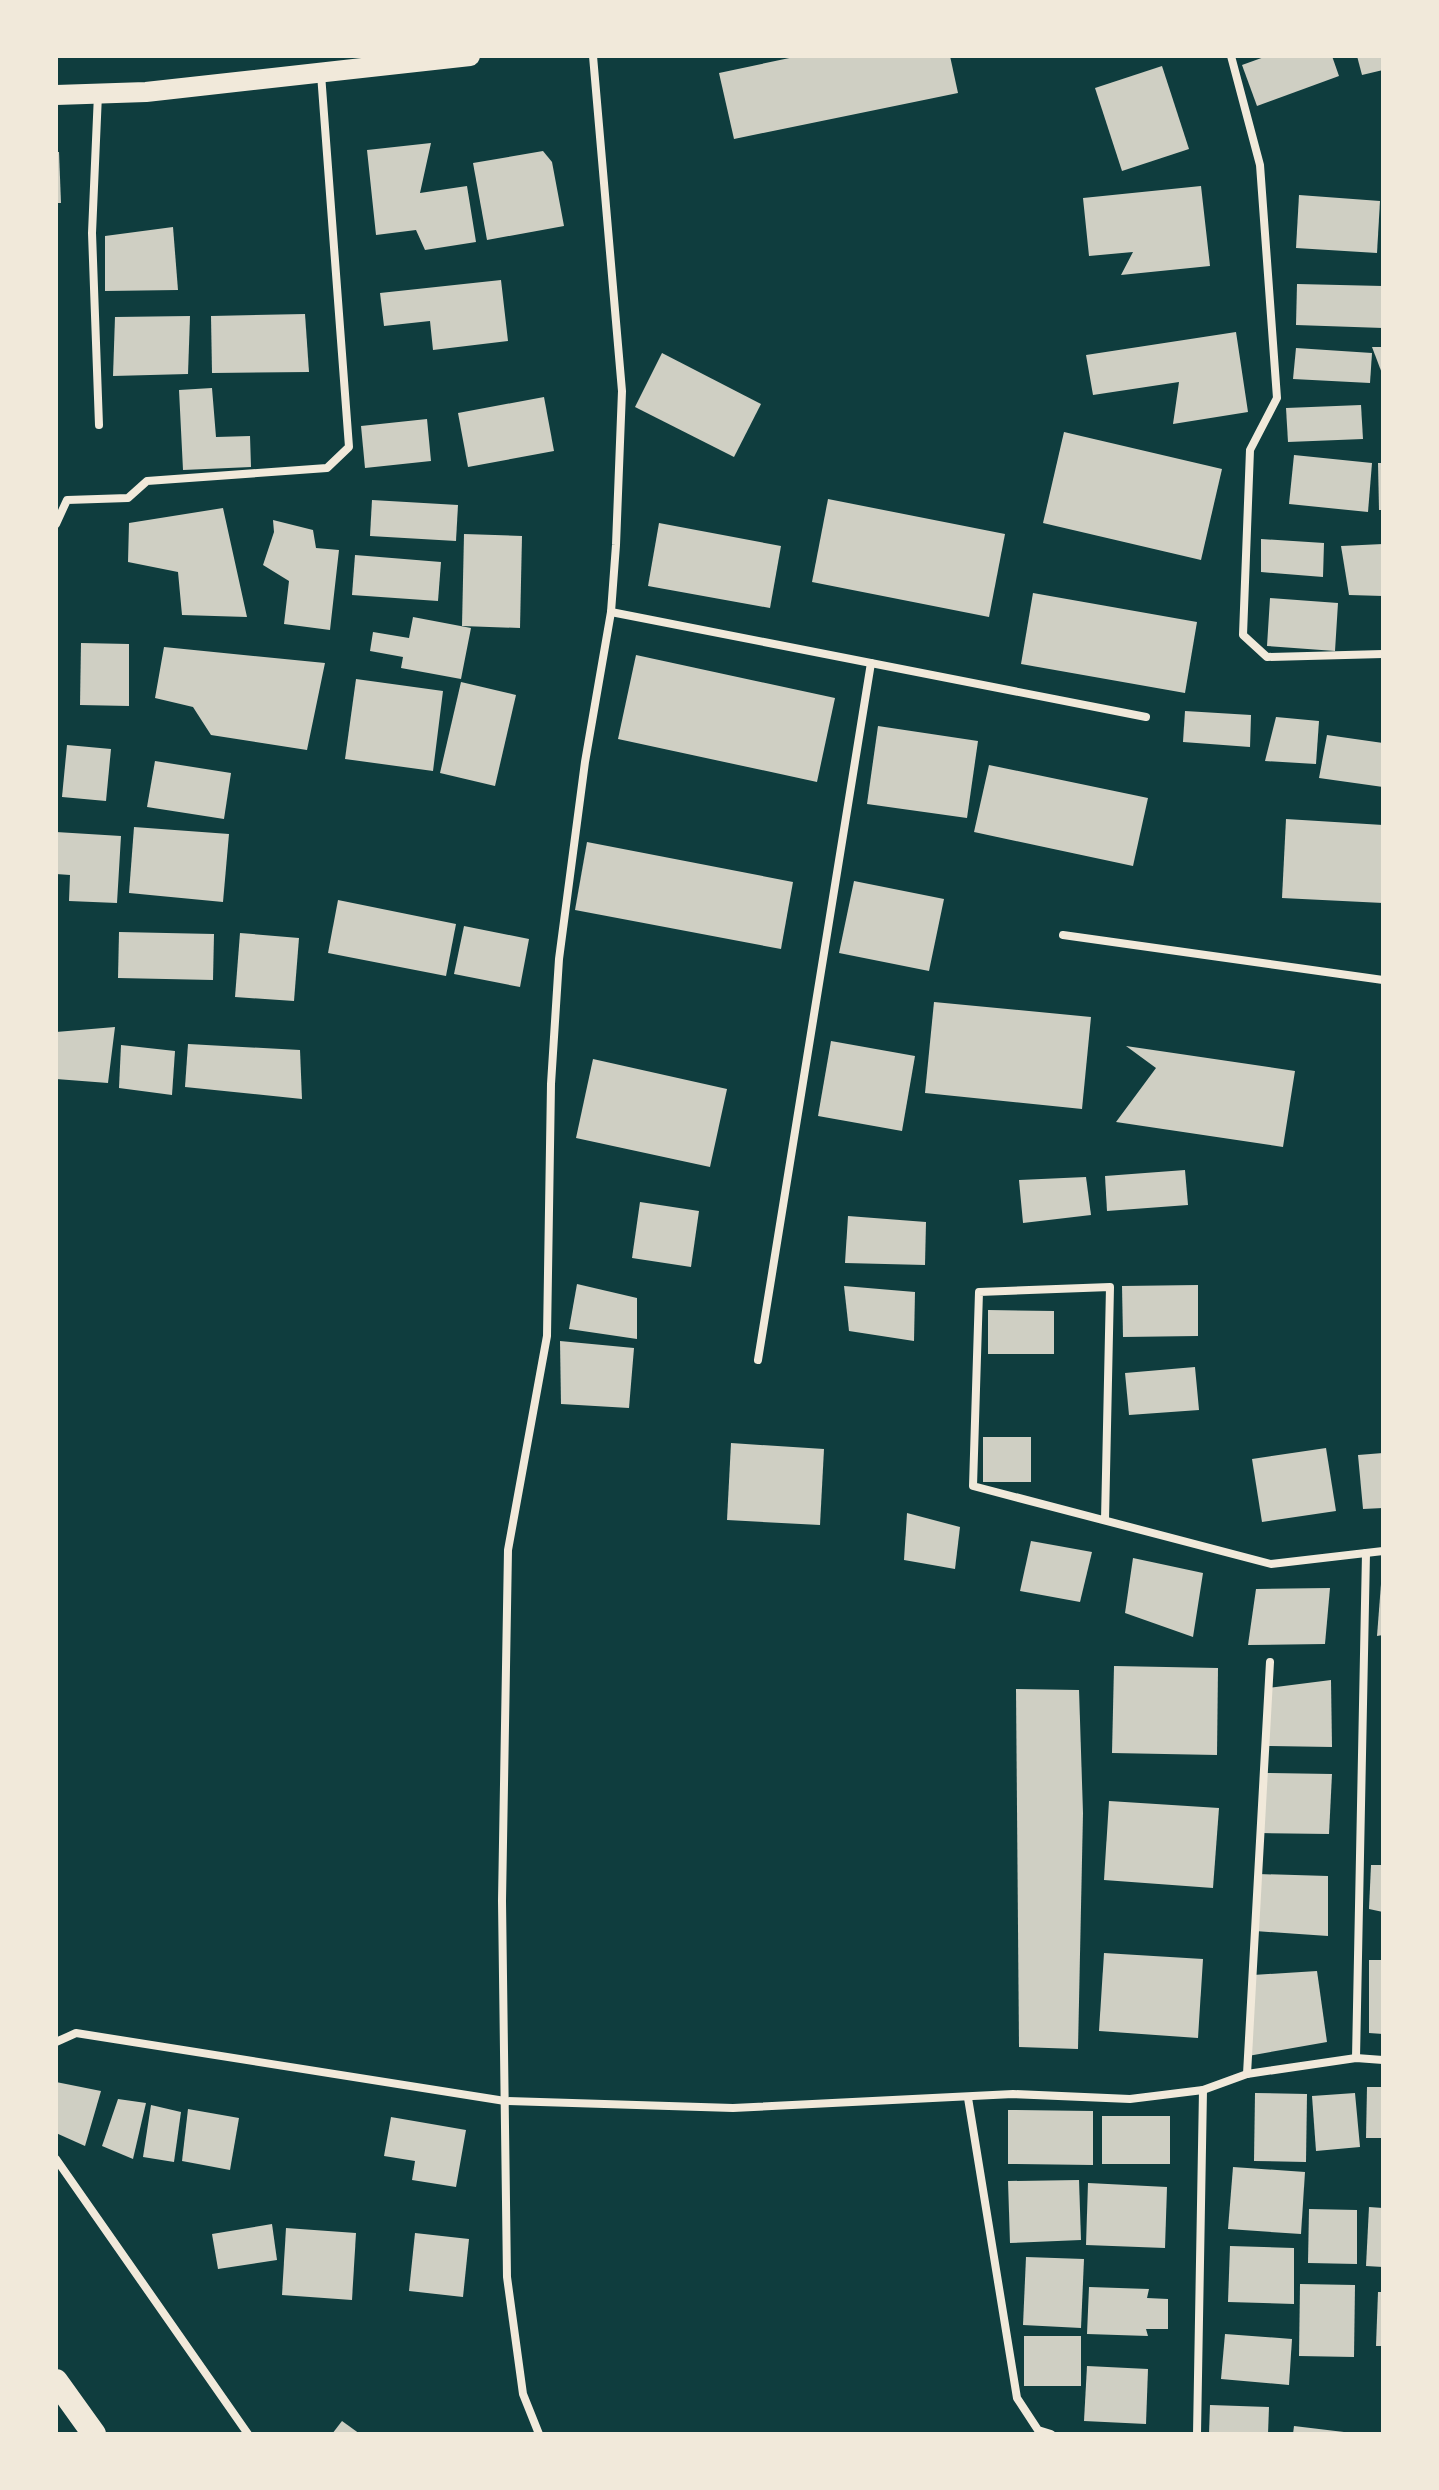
<svg xmlns="http://www.w3.org/2000/svg" width="1439" height="2490" font-family="'Archivo Narrow',sans-serif">
  <style>
    .building { fill: #cfcfc3 }
    .lines { fill: none; stroke-linecap: round; stroke-linejoin: round }
    .minor { stroke: #f1e9da; stroke-width: 8 }
    .primary { stroke: #f1e9da; stroke-width: 20 }
    .motorway { stroke: #f1e9da; stroke-width: 24 }
  </style>
  <rect width="100%" height="100%" fill="#0f3d3e"/>
  <g class="building">
    <polygon points="799,56 950,56 958,93 734,139 719,73"/>
    <polygon points="1267,56 1332,56 1339,76 1257,106 1242,65"/>
    <polygon points="1357,56 1383,56 1383,70 1362,75"/>
    <polygon points="1162,66 1189,149 1122,171 1095,88"/>
    <polygon points="431,143 420,193 467,186 476,242 425,250 416,230 376,235 367,150"/>
    <polygon points="543,151 552,162 564,226 487,240 473,163"/>
    <polygon points="56,152 59,152 61,203 56,203"/>
    <polygon points="1201,186 1210,266 1121,275 1133,252 1089,256 1083,198"/>
    <polygon points="1299,195 1380,201 1377,253 1296,248"/>
    <polygon points="173,227 178,290 105,291 105,236"/>
    <polygon points="501,280 508,341 433,350 430,321 384,326 380,293"/>
    <polygon points="1297,284 1383,286 1383,328 1296,325"/>
    <polygon points="305,314 309,372 212,373 211,316"/>
    <polygon points="190,316 188,374 113,376 115,317"/>
    <polygon points="1236,332 1248,412 1173,424 1179,382 1093,395 1086,355"/>
    <polygon points="1372,347 1383,347 1383,376"/>
    <polygon points="1296,348 1372,353 1370,383 1293,379"/>
    <polygon points="662,353 761,404 734,457 635,407"/>
    <polygon points="212,388 216,437 250,436 251,467 183,470 179,390"/>
    <polygon points="544,397 554,451 468,467 458,413"/>
    <polygon points="1361,405 1363,439 1288,442 1286,408"/>
    <polygon points="427,419 431,461 365,468 361,426"/>
    <polygon points="1064,432 1222,469 1201,560 1043,523"/>
    <polygon points="1294,455 1372,463 1368,512 1289,504"/>
    <polygon points="1378,463 1383,463 1383,510 1379,510"/>
    <polygon points="828,499 1005,534 989,617 812,582"/>
    <polygon points="372,500 458,505 456,541 370,536"/>
    <polygon points="223,508 247,617 182,615 178,572 128,562 129,523"/>
    <polygon points="273,520 313,530 316,548 339,550 330,630 284,624 289,581 263,565 274,532"/>
    <polygon points="659,523 781,546 770,608 648,586"/>
    <polygon points="464,534 522,536 520,628 462,626"/>
    <polygon points="1261,539 1324,543 1323,577 1261,572"/>
    <polygon points="1383,544 1383,596 1349,595 1341,546"/>
    <polygon points="355,555 441,562 438,601 352,595"/>
    <polygon points="1033,593 1197,622 1185,693 1021,664"/>
    <polygon points="1270,598 1338,603 1335,651 1267,646"/>
    <polygon points="413,617 471,628 461,679 401,668 403,657 370,651 373,632 409,638"/>
    <polygon points="81,643 129,644 129,706 80,705"/>
    <polygon points="164,647 325,663 307,750 211,735 193,707 155,698"/>
    <polygon points="636,655 835,698 817,782 618,739"/>
    <polygon points="356,679 443,691 433,771 345,759"/>
    <polygon points="461,682 516,695 495,786 440,773"/>
    <polygon points="1185,711 1251,715 1250,747 1183,742"/>
    <polygon points="1276,717 1319,721 1316,764 1265,761"/>
    <polygon points="878,726 978,741 967,818 867,804"/>
    <polygon points="1327,735 1383,743 1383,787 1319,778"/>
    <polygon points="67,745 111,749 106,801 62,797"/>
    <polygon points="155,761 231,773 224,819 147,807"/>
    <polygon points="989,765 1148,798 1133,866 974,832"/>
    <polygon points="1286,819 1383,825 1383,903 1282,898"/>
    <polygon points="134,827 229,834 223,902 129,893"/>
    <polygon points="56,832 121,836 117,903 69,901 70,875 56,874"/>
    <polygon points="587,842 793,882 781,949 575,910"/>
    <polygon points="854,881 944,899 929,971 839,953"/>
    <polygon points="338,900 456,924 446,976 328,953"/>
    <polygon points="464,926 529,939 520,987 454,974"/>
    <polygon points="119,932 214,934 213,980 118,978"/>
    <polygon points="240,933 299,938 294,1001 235,997"/>
    <polygon points="934,1002 1091,1017 1082,1109 925,1093"/>
    <polygon points="115,1027 108,1083 56,1079 56,1032"/>
    <polygon points="831,1041 915,1056 902,1131 818,1116"/>
    <polygon points="188,1044 300,1050 302,1099 185,1087"/>
    <polygon points="121,1045 175,1051 172,1095 119,1088"/>
    <polygon points="1126,1046 1295,1071 1283,1147 1116,1122 1156,1068"/>
    <polygon points="593,1059 727,1089 710,1167 576,1138"/>
    <polygon points="1185,1170 1188,1205 1107,1211 1105,1176"/>
    <polygon points="1086,1177 1091,1215 1023,1223 1019,1180"/>
    <polygon points="640,1202 699,1211 691,1267 632,1258"/>
    <polygon points="848,1216 926,1222 925,1265 845,1263"/>
    <polygon points="577,1284 637,1298 637,1339 569,1329"/>
    <polygon points="1198,1285 1198,1336 1123,1337 1122,1286"/>
    <polygon points="844,1286 915,1292 914,1341 849,1331"/>
    <polygon points="988,1310 1054,1311 1054,1354 988,1354"/>
    <polygon points="560,1341 634,1348 629,1408 561,1404"/>
    <polygon points="1195,1367 1199,1410 1129,1415 1125,1373"/>
    <rect x="983" y="1437" width="48" height="45"/>
    <polygon points="731,1443 824,1449 820,1525 727,1520"/>
    <polygon points="1326,1448 1336,1511 1262,1522 1252,1459"/>
    <polygon points="1383,1453 1383,1508 1363,1509 1358,1455"/>
    <polygon points="907,1513 960,1527 955,1569 904,1560"/>
    <polygon points="1031,1541 1092,1552 1080,1602 1020,1591"/>
    <polygon points="1133,1558 1203,1573 1193,1637 1125,1613"/>
    <polygon points="1381,1584 1383,1635 1377,1636"/>
    <polygon points="1330,1588 1325,1644 1248,1645 1256,1589"/>
    <polygon points="1114,1666 1218,1668 1217,1755 1112,1753"/>
    <polygon points="1331,1680 1332,1747 1266,1746 1269,1688"/>
    <polygon points="1016,1689 1079,1690 1083,1813 1078,2049 1019,2047"/>
    <polygon points="1264,1773 1332,1774 1329,1834 1261,1833"/>
    <polygon points="1109,1801 1219,1808 1213,1888 1104,1880"/>
    <polygon points="1371,1865 1383,1865 1383,1912 1369,1909"/>
    <polygon points="1258,1874 1328,1876 1328,1936 1255,1931"/>
    <polygon points="1104,1953 1203,1959 1198,2038 1099,2031"/>
    <polygon points="1369,1960 1383,1960 1383,2034 1369,2033"/>
    <polygon points="1317,1971 1327,2042 1248,2056 1253,1975"/>
    <polygon points="56,2082 101,2091 85,2146 56,2133"/>
    <polygon points="1367,2087 1383,2087 1383,2138 1366,2138"/>
    <polygon points="1255,2093 1307,2094 1306,2162 1254,2161"/>
    <polygon points="1355,2093 1360,2147 1316,2151 1312,2096"/>
    <polygon points="118,2099 146,2103 133,2159 102,2146"/>
    <polygon points="151,2105 181,2112 174,2162 143,2157"/>
    <polygon points="188,2109 239,2118 230,2170 182,2161"/>
    <polygon points="1008,2110 1093,2111 1093,2165 1008,2164"/>
    <rect x="1102" y="2116" width="68" height="48"/>
    <polygon points="391,2117 466,2130 456,2187 412,2180 415,2161 384,2156"/>
    <polygon points="1233,2167 1305,2172 1301,2234 1228,2229"/>
    <polygon points="1079,2180 1081,2240 1010,2243 1008,2181"/>
    <polygon points="1088,2183 1167,2187 1165,2248 1086,2245"/>
    <polygon points="1369,2207 1383,2208 1383,2267 1366,2266"/>
    <polygon points="1309,2209 1357,2210 1357,2264 1308,2263"/>
    <polygon points="272,2224 277,2260 218,2269 212,2234"/>
    <polygon points="286,2228 356,2233 352,2300 282,2295"/>
    <polygon points="415,2233 469,2239 463,2297 409,2291"/>
    <polygon points="1230,2246 1294,2248 1294,2304 1228,2302"/>
    <polygon points="1026,2257 1084,2259 1081,2328 1023,2325"/>
    <polygon points="1300,2284 1355,2285 1354,2357 1299,2356"/>
    <polygon points="1089,2287 1149,2289 1147,2298 1168,2299 1168,2329 1146,2329 1148,2336 1087,2334"/>
    <polygon points="1378,2292 1383,2292 1383,2346 1376,2346"/>
    <polygon points="1225,2334 1292,2339 1289,2385 1221,2379"/>
    <rect x="1024" y="2336" width="57" height="50"/>
    <polygon points="1087,2366 1148,2369 1146,2424 1084,2421"/>
    <polygon points="1210,2405 1269,2407 1268,2434 1209,2434"/>
    <polygon points="342,2421 360,2434 332,2434"/>
    <polygon points="1294,2426 1344,2432 1344,2434 1293,2434"/>
  </g>
  <g class="lines">
    <g class="minor">
      <polyline points="1231,56 1260,165 1277,398 1250,450 1243,635 1267,657 1383,654"/>
      <polyline points="98,94 92,233 99,425"/>
      <polyline points="56,524 67,500 128,498 147,481 327,468 349,447 321,74"/>
      <polyline points="611,612 1146,717"/>
      <polyline points="1063,935 1383,980"/>
      <polyline points="758,1360 871,663"/>
      <polyline points="1105,1520 1110,1287 979,1292 973,1486 1271,1564 1383,1551"/>
      <polyline points="56,2042 76,2033 505,2101 733,2108 1013,2094 1130,2099 1203,2090 1247,2074 1356,2058 1383,2060"/>
      <polyline points="1356,2058 1366,1553"/>
      <polyline points="1247,2074 1270,1662"/>
      <polyline points="968,2098 1017,2398 1038,2430 1051,2434"/>
      <polyline points="56,2159 248,2434"/>
      <polyline points="539,2434 523,2394 507,2277 502,1901 508,1550 547,1336 551,1084 559,959 585,762 611,612 616,545 622,391 593,56"/>
      <polyline points="1197,2434 1203,2090"/>
    </g>
    <polyline class="primary" points="56,95 146,92 470,56"/>
    <polyline class="motorway" points="56,2381 94,2434"/>
  </g>
  <rect width="1439" height="2490" fill="none" stroke="#f1e9da" stroke-width="116"/>
</svg>
